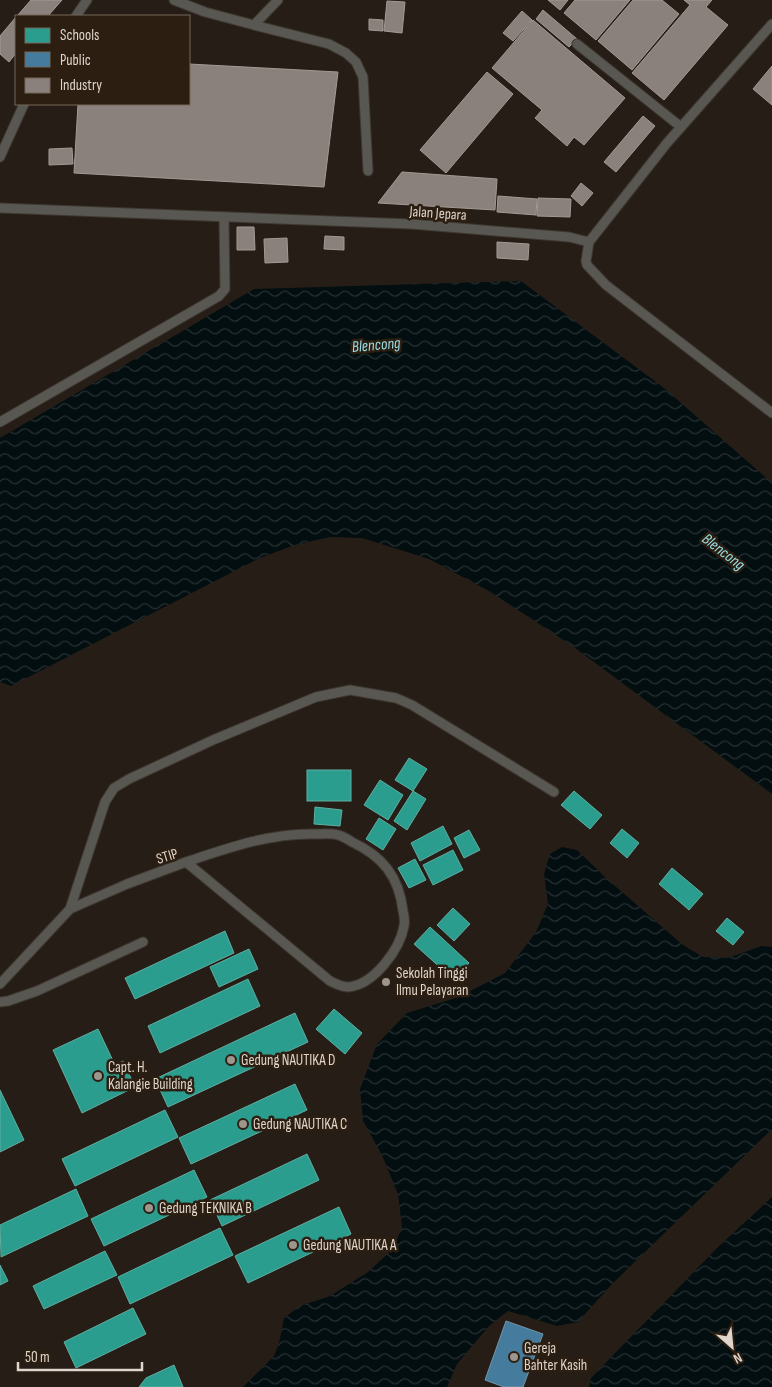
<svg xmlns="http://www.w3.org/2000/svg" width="772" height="1387" font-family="'Sofia Sans Condensed',sans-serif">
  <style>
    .water { fill: url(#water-waves) }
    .schools { fill: #2a9d8f; stroke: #60aea1 }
    .public { fill: #457b9d; stroke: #7396ab }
    .industry { fill: #8a817c; stroke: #a49a94 }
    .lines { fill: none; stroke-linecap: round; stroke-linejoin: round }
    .service-casing { stroke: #3e3831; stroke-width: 11 }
    .service { stroke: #595752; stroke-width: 9 }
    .poi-dot { fill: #9e958c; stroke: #2c1e10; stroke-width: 2 }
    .labels { text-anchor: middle; stroke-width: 5; stroke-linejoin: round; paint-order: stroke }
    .street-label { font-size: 15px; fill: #dfd5cc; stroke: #2c1e10 }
    .poi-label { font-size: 15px; fill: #dfd5cc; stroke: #2c1e10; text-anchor: start }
    .water-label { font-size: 16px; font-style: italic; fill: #96dfe8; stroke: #2c1e10 }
  </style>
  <defs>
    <pattern id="water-waves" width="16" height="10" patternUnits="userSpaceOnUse" patternTransform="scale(1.25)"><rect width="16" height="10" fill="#030e10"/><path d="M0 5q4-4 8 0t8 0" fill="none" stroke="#273032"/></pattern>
  </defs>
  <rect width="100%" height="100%" fill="#261e16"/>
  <g class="water">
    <polygon points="521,281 664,388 772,483 772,794 571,645 489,591 429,559 362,538 330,537 295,545 260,558 11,686 0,682 0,438 254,289"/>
    <polygon points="562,847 577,850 606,878 683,945 703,957 728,958 761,946 772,947 772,1129 613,1283 578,1322 557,1326 508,1311 489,1326 457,1364 447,1387 243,1387 274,1356 279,1343 284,1318 300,1306 330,1296 368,1272 393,1249 402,1227 398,1194 382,1155 363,1121 360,1089 377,1044 407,1013 459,997 505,973 536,932 548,904 544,874 550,854"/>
    <polygon points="772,1197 772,1387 589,1387 591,1378 718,1247"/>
  </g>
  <g class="schools">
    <polygon points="409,758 427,769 413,791 395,780"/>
    <rect x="307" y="770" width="44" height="31"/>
    <polygon points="380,780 403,795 388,820 364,805"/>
    <polygon points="413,791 426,799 407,830 394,821"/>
    <polygon points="574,791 602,815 590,829 561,805"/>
    <polygon points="315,807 342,810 340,826 314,824"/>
    <polygon points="379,818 396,829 383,850 366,839"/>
    <polygon points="443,826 452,844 420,861 411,843"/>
    <polygon points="622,829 639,843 627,858 610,843"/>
    <polygon points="469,830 480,850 464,858 454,838"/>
    <polygon points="453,850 463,870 433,885 423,865"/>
    <polygon points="415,859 426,880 409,888 398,868"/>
    <polygon points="672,868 703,894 689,910 659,884"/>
    <polygon points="453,908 470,924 454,941 437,925"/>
    <polygon points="727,918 744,932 733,945 716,931"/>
    <polygon points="430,927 469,963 454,980 414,944"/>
    <polygon points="225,931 234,953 135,999 125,978"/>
    <polygon points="249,949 258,969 219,987 210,967"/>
    <polygon points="248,979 260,1006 160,1053 148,1026"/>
    <polygon points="334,1009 362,1033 345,1054 316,1029"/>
    <polygon points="295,1013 308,1042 168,1107 155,1079"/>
    <polygon points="98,1029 115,1065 123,1061 135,1087 82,1113 53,1050"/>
    <polygon points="295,1084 307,1110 191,1164 179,1138"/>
    <polygon points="0,1090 24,1140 0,1152"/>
    <polygon points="165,1110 178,1137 75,1186 62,1159"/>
    <polygon points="307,1154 319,1180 222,1226 210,1200"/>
    <polygon points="194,1170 207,1197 104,1246 91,1219"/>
    <polygon points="76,1189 88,1216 1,1257 0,1225"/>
    <polygon points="339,1207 351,1234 248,1283 235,1256"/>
    <polygon points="220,1228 233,1255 130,1304 118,1277"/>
    <polygon points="105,1251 117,1275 44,1309 33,1286"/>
    <polygon points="0,1265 8,1281 0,1285"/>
    <polygon points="133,1308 146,1334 76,1368 64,1342"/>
    <polygon points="174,1365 183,1387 139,1387 146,1378"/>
  </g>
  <polygon class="public" points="506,1321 543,1334 523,1387 504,1387 485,1380"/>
  <g class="industry">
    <polygon points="31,0 62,0 48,16 17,16"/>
    <polygon points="548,0 568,0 560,10"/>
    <polygon points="575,0 630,0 596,40 564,13"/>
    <polygon points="633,0 662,0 679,14 632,70 598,41"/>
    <polygon points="684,0 712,0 706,7 728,25 664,100 632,73 690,5"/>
    <polygon points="387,1 405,2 402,33 384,31"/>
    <polygon points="543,10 577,39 569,47 536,19"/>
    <polygon points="522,11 532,20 513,41 503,33"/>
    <polygon points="16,17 16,53 9,62 0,54 0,36"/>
    <polygon points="369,19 383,20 383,31 369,30"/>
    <polygon points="533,20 625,98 584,145 574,137 567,146 535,118 542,110 492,68"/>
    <polygon points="189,64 338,72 324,187 74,173 78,104 189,104"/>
    <polygon points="772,66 772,105 753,89"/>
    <polygon points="487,72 513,94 446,173 420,150"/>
    <polygon points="643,116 655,126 616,172 604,162"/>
    <polygon points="72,148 73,164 49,165 49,149"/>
    <polygon points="402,172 497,179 495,210 378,203"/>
    <polygon points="581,183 593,193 582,206 571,196"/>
    <polygon points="498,196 537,199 536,215 497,212"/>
    <polygon points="538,198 571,199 570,217 537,216"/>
    <polygon points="237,227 254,227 255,250 237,250"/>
    <polygon points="325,236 344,237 344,250 324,249"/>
    <polygon points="287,238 288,262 265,263 264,239"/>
    <polygon points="497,242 529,244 528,260 497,258"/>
  </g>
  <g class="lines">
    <g class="service-casing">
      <g id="service">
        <polyline points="174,0 205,12 254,25 278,0"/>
        <polyline points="76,16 87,0"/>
        <polyline points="254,25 329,44 346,53 356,62 363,77 368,171"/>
        <polyline points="577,44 681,127"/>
        <polyline points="0,157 24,104"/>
        <polyline points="0,208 411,224 569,237 589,242 667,143 772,24"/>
        <polyline points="589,242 586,261 587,265 606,285 772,413"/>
        <polyline points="0,422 219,296 225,289 224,217"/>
        <polyline points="70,909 105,802 114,788 129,779 213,740 316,697 350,690 396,698 412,705 554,792"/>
        <path d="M 0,984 L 70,909 L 127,884 L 186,862 L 330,981 C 336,984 342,987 348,987 C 374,985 400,949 404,926 C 405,921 404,915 403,911 C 399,876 382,856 352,842 C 347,839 343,836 338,835 C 331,833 322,834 315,834 C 270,833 228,848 186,862"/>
        <polyline points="0,1002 8,1001 37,991 143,942"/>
      </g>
    </g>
    <use href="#service" class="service"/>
  </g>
  <g class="poi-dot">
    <circle cx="386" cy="982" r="5"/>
    <circle cx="231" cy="1060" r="5"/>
    <circle cx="98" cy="1076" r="5"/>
    <circle cx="243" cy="1124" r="5"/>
    <circle cx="149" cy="1208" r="5"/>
    <circle cx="293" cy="1245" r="5"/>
    <circle cx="514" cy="1357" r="5"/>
  </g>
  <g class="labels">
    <g class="street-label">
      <text transform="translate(438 213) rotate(4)" y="5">Jalan Jepara</text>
      <text transform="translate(167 856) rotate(-17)" y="5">STIP</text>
    </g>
    <g class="poi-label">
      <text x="396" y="978">Sekolah Tinggi<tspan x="396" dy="17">Ilmu Pelayaran</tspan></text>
      <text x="241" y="1065">Gedung NAUTIKA D</text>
      <text x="108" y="1072">Capt. H.<tspan x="108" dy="17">Kalangie Building</tspan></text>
      <text x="253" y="1129">Gedung NAUTIKA C</text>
      <text x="159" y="1213">Gedung TEKNIKA B</text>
      <text x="303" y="1250">Gedung NAUTIKA A</text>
      <text x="524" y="1353">Gereja<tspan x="524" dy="17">Bahter Kasih</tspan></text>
    </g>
    <g class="water-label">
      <text transform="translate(376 344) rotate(-5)" y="6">Blencong</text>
      <text transform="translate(724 551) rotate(38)" y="6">Blencong</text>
    </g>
  </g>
  <rect x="15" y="15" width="175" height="90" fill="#2c1e10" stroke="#74675b"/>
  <rect x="25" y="28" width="25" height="15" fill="#2a9d8f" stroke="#74675b"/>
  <text x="60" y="40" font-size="15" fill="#dfd5cc">Schools</text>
  <rect x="25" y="52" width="25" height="15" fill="#457b9d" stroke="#74675b"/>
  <text x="60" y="65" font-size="15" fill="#dfd5cc">Public</text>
  <rect x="25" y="78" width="25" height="15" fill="#8a817c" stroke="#74675b"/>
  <text x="60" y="90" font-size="15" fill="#dfd5cc">Industry</text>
  <g transform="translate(732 1347) rotate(153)" stroke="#2c1e10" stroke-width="4" paint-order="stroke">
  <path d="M0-4L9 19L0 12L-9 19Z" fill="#dfd5cc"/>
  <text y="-8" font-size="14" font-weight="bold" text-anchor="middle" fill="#dfd5cc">N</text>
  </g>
  <path d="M18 1362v8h124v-8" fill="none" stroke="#dfd5cc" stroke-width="2.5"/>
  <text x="25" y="1362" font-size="15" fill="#dfd5cc" stroke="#2c1e10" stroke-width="4" paint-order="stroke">50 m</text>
</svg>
